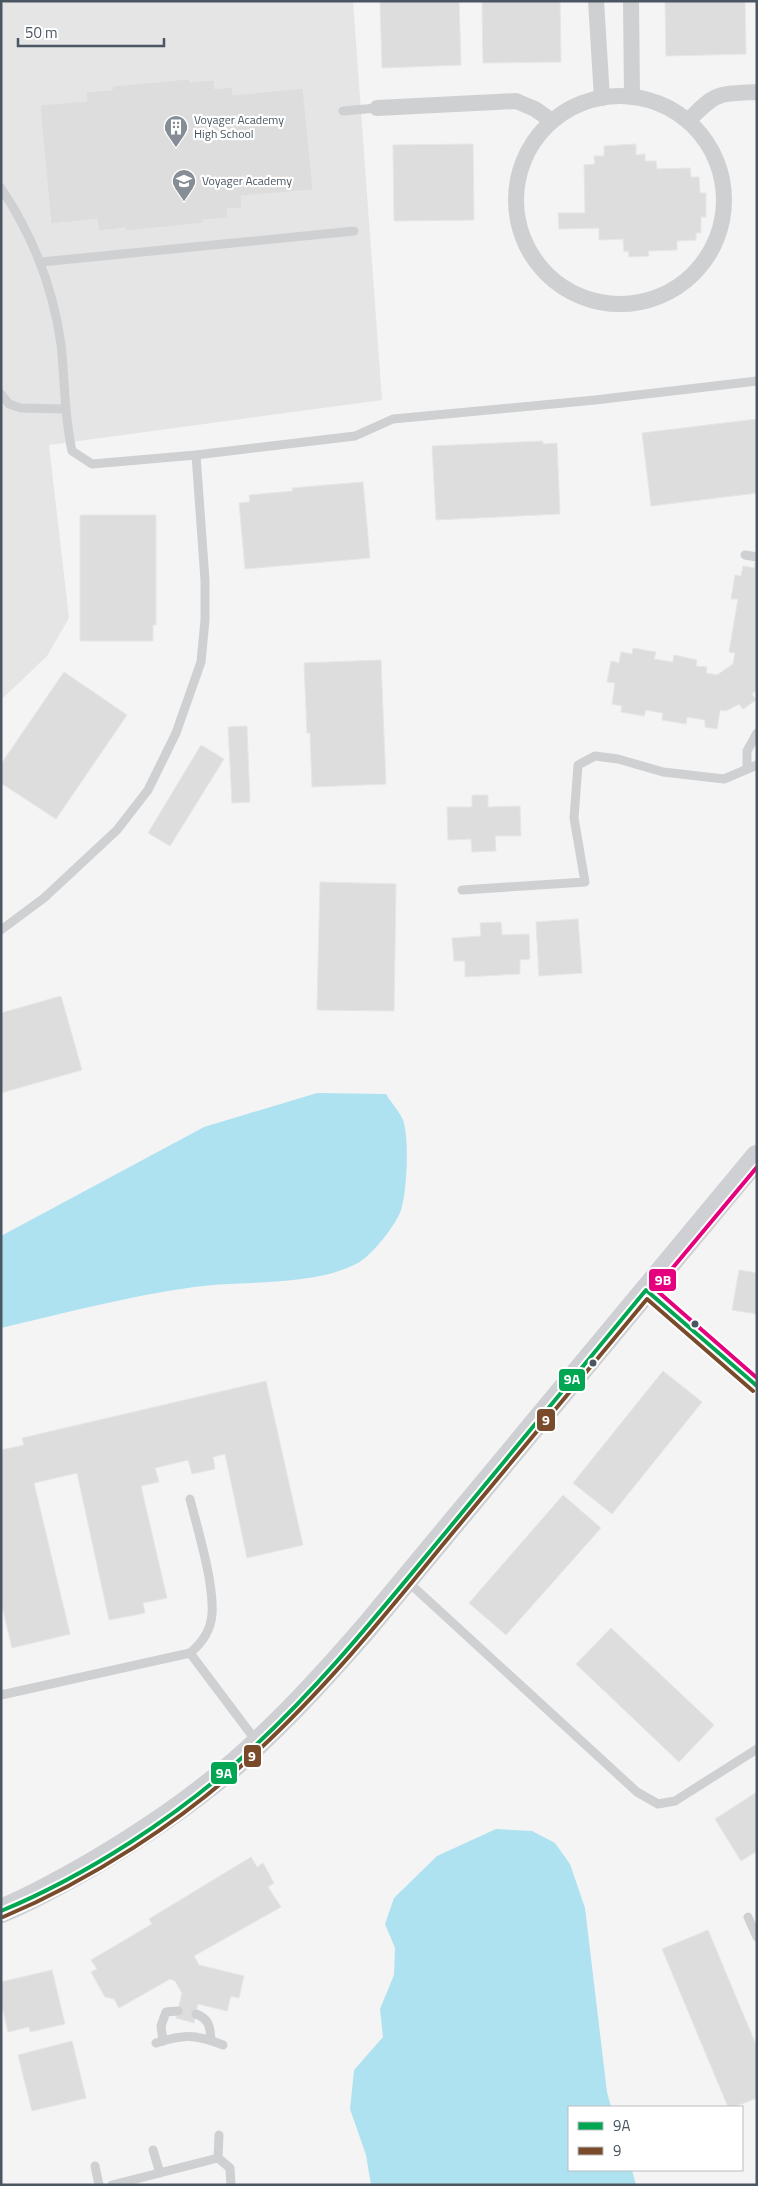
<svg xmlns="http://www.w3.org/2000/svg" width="758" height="2186" font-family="'Titillium Web',sans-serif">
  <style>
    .education { fill: #e6e5e6 }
    .water { fill: #aee2f0 }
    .building { fill: #ddddde; stroke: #e5e6e7 }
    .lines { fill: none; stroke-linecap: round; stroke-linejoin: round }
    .lane { stroke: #ced0d2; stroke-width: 9 }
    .street { stroke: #ced0d2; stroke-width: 16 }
    .secondary { stroke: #ced0d4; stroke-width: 24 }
    .bus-1-casing { stroke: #fff; stroke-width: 8 }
    .bus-2-casing { stroke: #fff; stroke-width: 8 }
    .bus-3-casing { stroke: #fff; stroke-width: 8 }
    .bus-1 { stroke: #00a651; stroke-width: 4 }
    .bus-2 { stroke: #7a4b2a; stroke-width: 4 }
    .bus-3 { stroke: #e5007d; stroke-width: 4 }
    .bus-dot { fill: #4a5661; stroke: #fff; stroke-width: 2 }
    .labels { text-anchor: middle; stroke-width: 4.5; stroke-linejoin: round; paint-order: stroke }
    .poi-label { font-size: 12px; fill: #4a5661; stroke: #fff; text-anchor: start }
    .line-badge { stroke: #fff; stroke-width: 2 }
    .badge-label { font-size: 14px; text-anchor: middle; font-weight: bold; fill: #fff }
  </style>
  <rect width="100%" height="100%" fill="#f4f4f4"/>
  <polygon class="education" points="11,1 353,1 382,400 49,445 69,618 47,656 1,700 1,4"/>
  <g class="water">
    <path d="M 317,1093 L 386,1094 C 391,1103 402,1114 404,1123 C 409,1144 407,1190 401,1210 C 396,1225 372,1255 358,1263 C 313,1287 244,1280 194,1287 C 129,1296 65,1313 1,1328 L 1,1236 L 204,1127 Z"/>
    <polygon points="496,1829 532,1831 555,1843 570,1864 585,1908 607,2092 611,2107 569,2107 569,2170 632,2170 636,2185 371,2185 366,2155 350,2109 354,2070 383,2037 380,2009 394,1975 395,1948 385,1924 394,1898 437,1856"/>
  </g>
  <g class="building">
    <polygon points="380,1 459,1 461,65 382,68"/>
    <polygon points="482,1 560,1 561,62 483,63"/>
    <polygon points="665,1 745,1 746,54 666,56"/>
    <polygon points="189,79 190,82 214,80 215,89 232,87 233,95 303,88 313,190 241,196 242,208 227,209 228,218 203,220 203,223 126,231 125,228 99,231 97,219 51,224 40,105 87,101 86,92 112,90 113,86"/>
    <polygon points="473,144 474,220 394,221 393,145"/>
    <polygon points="636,144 636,155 645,154 645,161 656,161 657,169 690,168 691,177 699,177 700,193 706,193 706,217 701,217 701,233 696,233 696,240 677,241 677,250 648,251 649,256 629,257 628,251 624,252 623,239 599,240 599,228 559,229 558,213 585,213 584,165 595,164 594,156 604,156 604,146"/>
    <polygon points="757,419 757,493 651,506 642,433"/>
    <polygon points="543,441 543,444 557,443 560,514 436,520 432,446"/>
    <polygon points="363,482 370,558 245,569 239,503 250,502 249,495 293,491 292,488"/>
    <polygon points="80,515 156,515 156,625 153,625 153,641 80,641"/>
    <polygon points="756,560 757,690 752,694 756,700 743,709 739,704 726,711 720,710 717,729 705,727 705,720 687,717 686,724 662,720 663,713 646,710 644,716 621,712 622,706 612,704 615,683 607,682 611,661 619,663 621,652 632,654 633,648 656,652 654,659 673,662 674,655 697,660 696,666 707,667 706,673 717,675 733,664 735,653 729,652 738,599 731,599 735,575 741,576 743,566 754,568"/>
    <polygon points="381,660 386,784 312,787 310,733 307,733 304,663"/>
    <polygon points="64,672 127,715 56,819 1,783 1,764"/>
    <polygon points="247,726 250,802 232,803 228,727"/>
    <polygon points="201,745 224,759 170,846 148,833"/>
    <polygon points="472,795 488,795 488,807 520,806 521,836 495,836 496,851 472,852 471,839 448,840 447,807 472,807"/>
    <polygon points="320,882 396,884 394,1011 317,1010"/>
    <polygon points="578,919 582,973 539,976 536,922"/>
    <polygon points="501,922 502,935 529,934 530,959 520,960 520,974 465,977 465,961 454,961 452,938 481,936 480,923"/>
    <polygon points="61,996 82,1070 1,1093 1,1013"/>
    <polygon points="739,1270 757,1273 757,1314 732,1310"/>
    <polygon points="663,1371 702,1402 612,1514 573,1483"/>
    <polygon points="266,1381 303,1545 247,1558 225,1454 213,1457 215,1469 192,1474 188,1460 155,1468 159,1482 141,1486 167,1598 143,1603 145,1613 109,1620 77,1473 34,1483 70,1634 12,1648 1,1602 1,1450 24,1445 22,1438"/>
    <polygon points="563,1495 601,1528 506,1635 469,1603"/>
    <polygon points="611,1628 714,1725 679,1762 576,1664"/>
    <polygon points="757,1792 757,1851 741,1861 715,1819"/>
    <polygon points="251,1857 257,1867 263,1863 274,1883 268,1887 281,1907 194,1956 199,1965 244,1976 239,1998 231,1996 227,2011 198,2004 194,2023 176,2018 182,1993 175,1981 170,1979 119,2008 114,1999 105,1997 91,1972 97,1969 91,1960 152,1924 149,1919"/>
    <polygon points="708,1930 757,2047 757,2098 734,2107 728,2107 662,1949"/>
    <polygon points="52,1970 65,2024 30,2032 29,2027 8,2032 1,2002 1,1982"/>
    <polygon points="72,2041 86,2098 32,2111 18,2055"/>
  </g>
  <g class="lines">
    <g class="lane">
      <polyline points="343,111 377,108"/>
      <path d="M 1,188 C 33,236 53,287 61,344 C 65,380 64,416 72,451 L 92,464 L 196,455 L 355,436 L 393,419 L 595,400 L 757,381"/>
      <polyline points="41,262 354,231"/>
      <polyline points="1,394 9,404 21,408 65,409"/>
      <polyline points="745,555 757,557"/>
      <polyline points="747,769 747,751 757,733"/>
      <polyline points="462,890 585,882 574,818 578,765 595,756 618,759 663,772 724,779 757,765"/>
      <polyline points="1,930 44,898 117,830 148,790 176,733 201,662 205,620 205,580 196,455"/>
      <polyline points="407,1581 637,1792 658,1804 675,1801 757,1749"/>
      <path d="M 190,1653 C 202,1643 211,1630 212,1614 C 214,1582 198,1531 190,1499"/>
      <polyline points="1,1695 190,1653 257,1742"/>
      <polyline points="748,1917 757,1937"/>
      <path d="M 196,2014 C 209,2019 210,2026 211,2040"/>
      <polyline points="163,2041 161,2026 166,2012 178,2011"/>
      <path d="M 156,2043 C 184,2034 195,2034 223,2045"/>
      <polyline points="153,2150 160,2173"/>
      <polyline points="218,2158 219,2135"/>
      <polyline points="95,2166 99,2185"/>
      <polyline points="112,2185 218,2158 230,2168 231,2185"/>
    </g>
    <g class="street">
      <polyline points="596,1 602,98"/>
      <polyline points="631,1 632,97"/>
      <circle cx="620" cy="200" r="104"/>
      <polyline points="377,108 516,101 535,109 552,121"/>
      <path d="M 688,121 C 716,92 717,94 757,92"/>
      <polyline points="646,1290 757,1386"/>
    </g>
    <path class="secondary" d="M 1,1911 C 31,1899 61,1882 89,1866 C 152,1829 214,1787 266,1735 C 302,1701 335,1664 367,1627 L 757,1157"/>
    <g class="bus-1-casing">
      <path id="bus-1" d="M 1,1911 C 88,1875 176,1817 245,1755 C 320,1687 382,1609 446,1532 C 513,1451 579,1371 646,1290 L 757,1386"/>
    </g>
    <g class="bus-2-casing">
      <path id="bus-2" d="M 3,1917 C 91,1880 181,1822 250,1758 C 324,1691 387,1613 450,1536 C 516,1457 581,1378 647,1299 L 753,1391"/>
    </g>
    <g class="bus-3-casing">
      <polyline id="bus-3" points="757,1167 655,1289 757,1378"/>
    </g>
    <use href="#bus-1" class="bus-1"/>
    <use href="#bus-2" class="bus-2"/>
    <use href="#bus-3" class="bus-3"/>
  </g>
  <defs>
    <g id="building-pin" transform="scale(1.25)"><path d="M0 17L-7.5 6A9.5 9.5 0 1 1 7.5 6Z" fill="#868d94" stroke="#fff"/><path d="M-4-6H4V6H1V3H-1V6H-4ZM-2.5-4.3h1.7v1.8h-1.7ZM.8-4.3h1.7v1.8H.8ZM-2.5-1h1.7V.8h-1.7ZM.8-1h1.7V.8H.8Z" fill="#fff"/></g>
    <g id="school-pin" transform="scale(1.25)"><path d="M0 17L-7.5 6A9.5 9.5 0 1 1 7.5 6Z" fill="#868d94" stroke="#fff"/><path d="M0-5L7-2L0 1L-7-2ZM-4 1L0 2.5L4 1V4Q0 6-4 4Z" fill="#fff"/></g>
  </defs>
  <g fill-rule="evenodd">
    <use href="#building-pin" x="176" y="127"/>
    <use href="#school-pin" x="184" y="181"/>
  </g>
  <g class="bus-dot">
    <circle cx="695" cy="1324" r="4.5"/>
    <circle cx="593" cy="1363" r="4.5"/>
  </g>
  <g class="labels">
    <g class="poi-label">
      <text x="194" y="124">Voyager Academy<tspan x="194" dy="14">High School</tspan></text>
      <text x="202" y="185">Voyager Academy</text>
    </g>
  </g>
  <g class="line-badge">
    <rect x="648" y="1268" width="29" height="24" rx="5" fill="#e5007d"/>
    <rect x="558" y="1368" width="28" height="24" rx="5" fill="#00a651"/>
    <rect x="536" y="1408" width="20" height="24" rx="5" fill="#7a4b2a"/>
    <rect x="243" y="1744" width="19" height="24" rx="5" fill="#7a4b2a"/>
    <rect x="210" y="1761" width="28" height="24" rx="5" fill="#00a651"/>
  </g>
  <g class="badge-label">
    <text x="663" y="1285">9B</text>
    <text x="572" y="1384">9A</text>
    <text x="546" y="1425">9</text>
    <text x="252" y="1761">9</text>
    <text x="224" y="1778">9A</text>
  </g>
  <rect width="758" height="2186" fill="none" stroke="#4a5661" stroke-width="5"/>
  <rect x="568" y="2106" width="175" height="65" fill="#ffffff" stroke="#b7bbc0"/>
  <rect x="578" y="2122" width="25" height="8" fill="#00a651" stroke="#b7bbc0"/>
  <text x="613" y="2131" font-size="15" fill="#4a5661">9A</text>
  <rect x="578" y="2147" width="25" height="8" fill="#7a4b2a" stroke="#b7bbc0"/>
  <text x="613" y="2156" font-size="15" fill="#4a5661">9</text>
  <path d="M18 38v8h146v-8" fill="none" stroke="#4a5661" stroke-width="2.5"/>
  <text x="25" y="38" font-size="15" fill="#4a5661" stroke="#ffffff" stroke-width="4" paint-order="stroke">50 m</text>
</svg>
